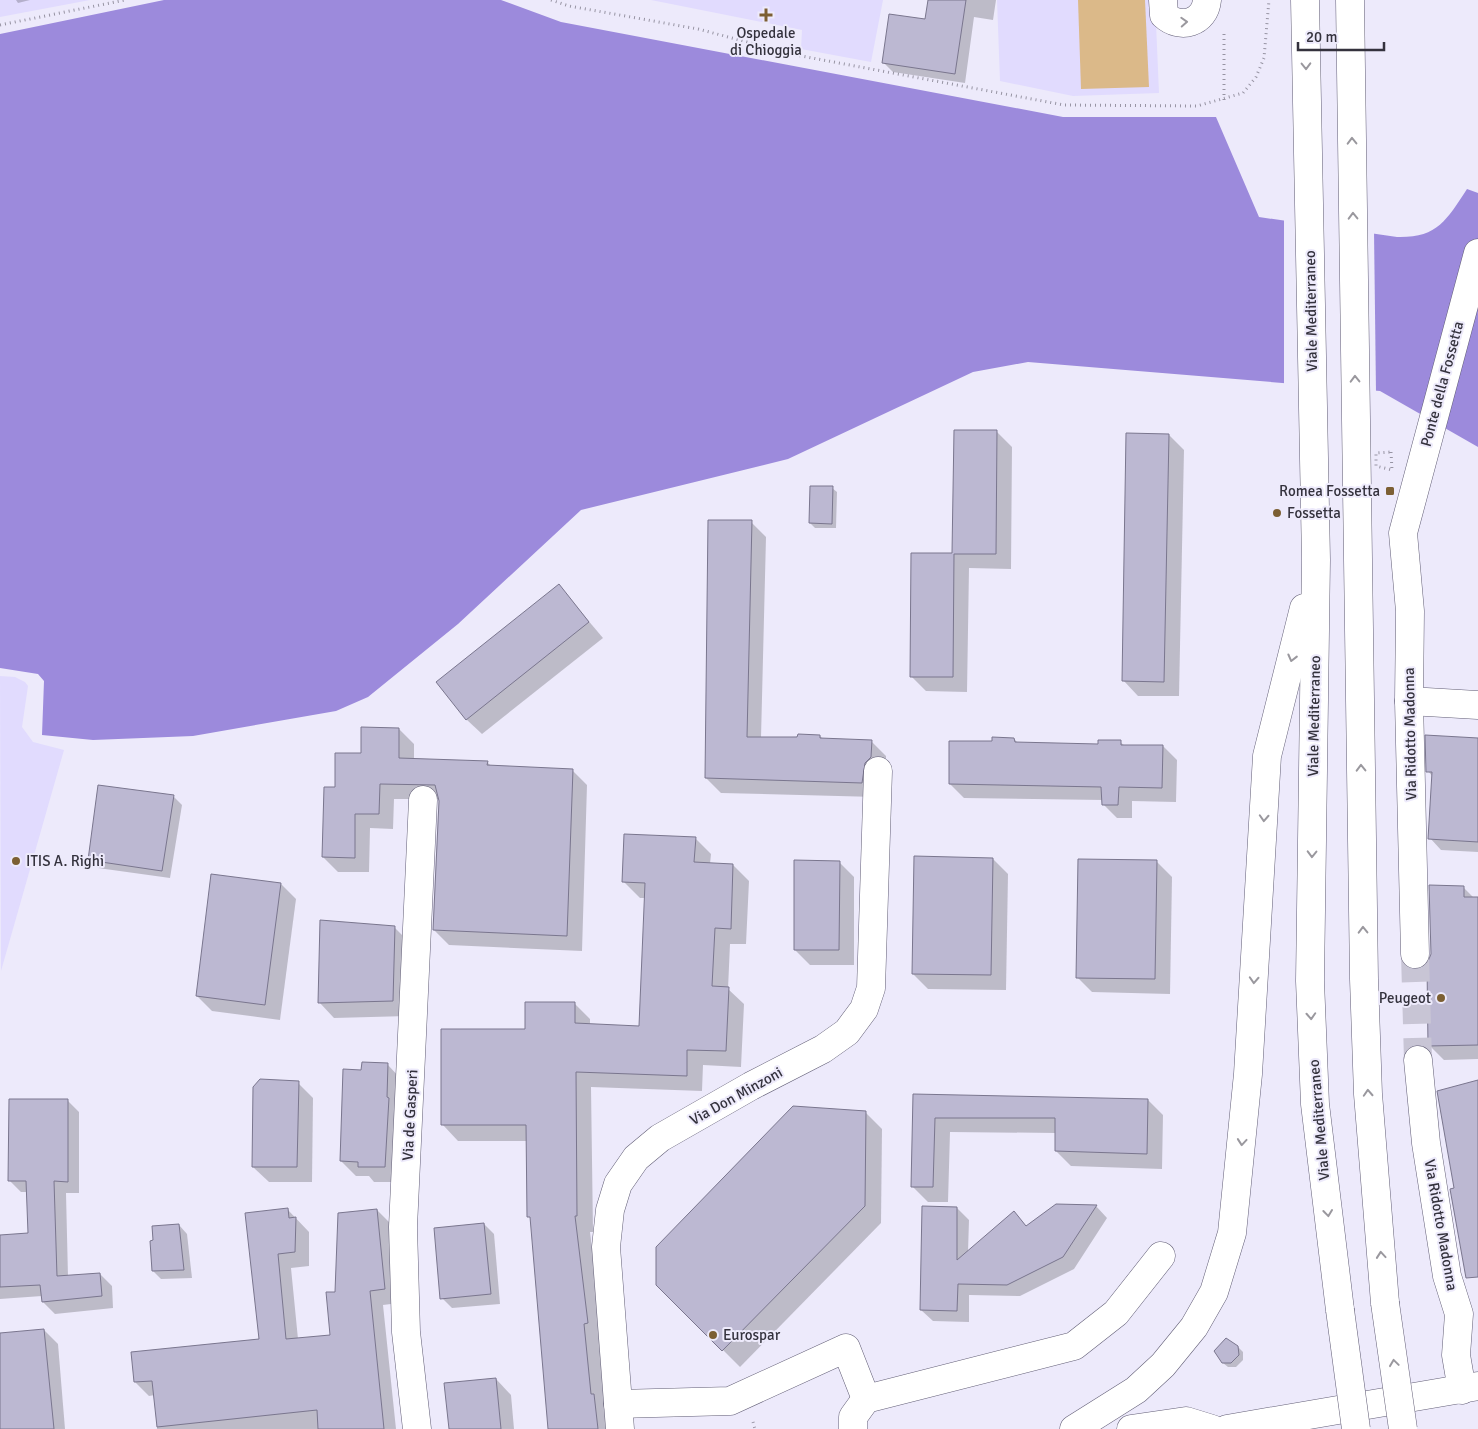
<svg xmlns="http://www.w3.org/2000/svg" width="1478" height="1429" font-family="Signika,sans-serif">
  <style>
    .built { fill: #e1dbfe }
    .green { fill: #dbb989 }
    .water { fill: #9c8adc }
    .pier { fill: #edeafb }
    .shadow { fill: #0003 }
    .building { fill: #bcb8d2; stroke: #7a768e }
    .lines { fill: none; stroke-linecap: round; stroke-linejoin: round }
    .minor-tunnel { stroke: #c8c5d5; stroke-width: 28; stroke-dasharray: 28 14; stroke-linecap: butt }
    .minor-casing { stroke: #625e76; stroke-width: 29 }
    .path { stroke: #9794a3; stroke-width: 3; stroke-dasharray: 1 4; stroke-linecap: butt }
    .minor { stroke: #fff; stroke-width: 28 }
    .minor-bridge-casing { stroke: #625e76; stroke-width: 29; stroke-linecap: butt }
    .minor-bridge { stroke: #fff; stroke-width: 28 }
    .oneway { stroke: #9a989e }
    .poi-dot { fill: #7c5f33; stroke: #edeafb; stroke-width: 2 }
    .labels { text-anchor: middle; stroke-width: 4; stroke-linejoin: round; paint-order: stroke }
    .poi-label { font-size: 15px; fill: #34323d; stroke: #edeafb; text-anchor: start }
    .street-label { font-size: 15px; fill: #34323d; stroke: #edeafb }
  </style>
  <rect width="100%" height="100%" fill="#edeafb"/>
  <g class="built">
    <polygon points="0,0 90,0 0,17"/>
    <polygon points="651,0 883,0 871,62 801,49 802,30"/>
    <polygon points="997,0 1155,0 1159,93 1073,96 1000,81"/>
    <polygon points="0,676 15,677 25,682 28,686 22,727 33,742 64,750 1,971"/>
  </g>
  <polygon class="green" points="1078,0 1145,0 1149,87 1081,89"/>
  <path class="water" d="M 164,0 L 501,0 L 561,22 L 1063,117 L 1216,117 L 1259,217 L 1397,237 C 1437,238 1446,221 1467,189 L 1478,193 L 1478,447 L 1380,391 L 1028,362 L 973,372 L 788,459 L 581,510 L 458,624 L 368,697 L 336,711 L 193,736 L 93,740 L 42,735 L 44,681 L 38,674 L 0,668 L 0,34 Z"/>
  <polygon class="pier" points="1284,218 1374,231 1376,393 1284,386"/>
  <g class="shadow">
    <polygon points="16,0 30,0 18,3"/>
    <polygon points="929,0 996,0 993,20 974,17 965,83 893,72 883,62 926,21"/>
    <polygon points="997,432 1012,447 1011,569 969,568 967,692 926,691 911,676"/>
    <polygon points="1169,435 1184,450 1179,696 1138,696 1123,680"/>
    <polygon points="832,488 837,492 836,528 815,528 810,523"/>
    <polygon points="751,522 766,537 761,738 820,736 823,739 871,741 886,756 886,772 876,797 721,793 706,778"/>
    <polygon points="559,586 603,638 482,734 466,719"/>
    <polygon points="399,729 414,744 414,760 487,762 492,767 572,770 587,785 582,951 449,945 434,930 440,799 394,799 393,829 370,828 369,872 338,872 323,857 336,789 362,755"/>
    <polygon points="1014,739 1018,743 1100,745 1120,742 1125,746 1163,746 1177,760 1176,802 1132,801 1132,818 1117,818 1103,804 1103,800 964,798 950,784 993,742"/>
    <polygon points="1478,739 1478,852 1441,850 1430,838 1433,777 1428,771"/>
    <polygon points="174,797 182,805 170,878 98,868 90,859"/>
    <polygon points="695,838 711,854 710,864 733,865 749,881 746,944 730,944 728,989 744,1004 741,1067 703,1065 702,1091 591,1087 593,1232 590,1232 603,1339 599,1339 606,1408 611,1429 550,1429 532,1220 529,1216 528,1141 458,1141 443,1125 526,1030 574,1003 590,1019 590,1025 640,1027 646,898 640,898 624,882"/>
    <polygon points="993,859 1008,874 1006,990 928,989 913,974"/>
    <polygon points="839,862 854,877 854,965 810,965 795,950"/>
    <polygon points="1157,862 1172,877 1170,994 1092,992 1077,977"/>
    <polygon points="281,884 296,899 280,1020 212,1011 197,996"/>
    <polygon points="1464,888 1474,898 1478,898 1478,1059 1444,1060 1429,1045"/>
    <polygon points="394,927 410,943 408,1016 334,1018 319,1002"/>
    <polygon points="387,1064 402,1080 399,1182 374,1182 369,1176 356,1176 341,1161 362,1071"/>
    <polygon points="298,1083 313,1098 312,1182 269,1182 253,1167"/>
    <polygon points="914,1096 1148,1100 1163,1115 1162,1169 1071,1166 1056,1151 1056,1133 950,1132 948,1202 928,1202 913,1187"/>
    <polygon points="68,1101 79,1112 79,1193 66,1193 68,1277 100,1274 112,1286 113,1308 55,1314 43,1302 42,1296 0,1299 0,1236 29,1234 28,1192 21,1192 10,1181"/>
    <polygon points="865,1112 882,1129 881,1223 740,1367 657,1284"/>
    <polygon points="1096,1206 1107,1218 1074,1269 1020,1296 969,1295 969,1322 933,1321 921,1310 957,1208 969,1220 968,1252 1014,1213 1027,1227"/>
    <polygon points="288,1210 309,1232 309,1266 291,1268 298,1339 331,1336 336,1293 377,1210 391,1224 399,1303 383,1305 396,1429 157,1429 155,1395 149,1396 135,1382 261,1340 246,1214"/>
    <polygon points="484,1224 494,1234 500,1304 452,1308 442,1298"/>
    <polygon points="179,1225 187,1234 192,1278 161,1279 153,1271"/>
    <polygon points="44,1330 58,1344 65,1429 0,1429 0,1334"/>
    <polygon points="1238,1347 1243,1352 1243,1360 1236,1367 1228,1367 1223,1363"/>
    <polygon points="496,1379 511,1395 514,1429 450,1429"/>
  </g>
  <g class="building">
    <polygon points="928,0 966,0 955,74 882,63 889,14 925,19"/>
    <polygon points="954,430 997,430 996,554 954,554 953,677 910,677 911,553 952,553"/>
    <polygon points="1126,433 1169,434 1164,682 1122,681"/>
    <polygon points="810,486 833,486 832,524 809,523"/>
    <polygon points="708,520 752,520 747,737 797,737 798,734 820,735 820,738 872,740 871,757 865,763 862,783 705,778"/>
    <polygon points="559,584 589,622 466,720 436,682"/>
    <polygon points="361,727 399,728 399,758 488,761 487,765 573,769 567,936 433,930 439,801 435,785 380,784 379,814 355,814 355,858 322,857 324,787 335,787 335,753 361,753"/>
    <polygon points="1425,735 1478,738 1478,842 1428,839 1432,772 1426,772"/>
    <polygon points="992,737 1014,738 1015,742 1098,744 1098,740 1121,740 1121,745 1163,745 1162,788 1119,787 1118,805 1102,805 1101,787 949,784 949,741 992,741"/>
    <polygon points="98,785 174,795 162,871 88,860"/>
    <polygon points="624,834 696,837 694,862 733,864 731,929 715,928 712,986 729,987 726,1051 687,1050 687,1076 576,1072 577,1216 575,1216 588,1323 584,1324 591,1394 594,1394 598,1429 548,1429 530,1217 527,1217 526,1125 441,1125 441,1029 525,1029 525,1002 575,1002 575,1023 639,1026 645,883 622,882"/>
    <polygon points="914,856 993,858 991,975 912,974"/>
    <polygon points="1078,859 1157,860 1155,979 1076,978"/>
    <polygon points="794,860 840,861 839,950 794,950"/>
    <polygon points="211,874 281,883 265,1005 196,996"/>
    <polygon points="1429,885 1464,886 1464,897 1478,897 1478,1045 1428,1046 1427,964 1431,954"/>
    <polygon points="320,920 395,926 393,1001 318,1003"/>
    <polygon points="362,1062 388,1063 387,1097 389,1098 385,1167 358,1167 358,1162 340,1161 343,1069 361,1070"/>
    <polygon points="260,1079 299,1081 297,1167 252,1167 253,1087"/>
    <polygon points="1478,1080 1478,1277 1466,1278 1450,1189 1454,1188 1437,1091"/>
    <polygon points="913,1094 1148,1099 1147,1154 1055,1151 1055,1118 935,1118 933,1187 911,1187"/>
    <polygon points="9,1099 68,1099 68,1182 54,1181 57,1276 100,1273 102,1296 42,1302 40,1285 0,1287 0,1235 28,1233 26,1181 8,1181"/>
    <polygon points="793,1106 866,1111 865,1206 722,1351 656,1285 656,1247"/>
    <polygon points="1056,1204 1097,1205 1063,1257 1007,1285 958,1284 957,1311 920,1310 922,1206 957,1207 957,1260 1014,1211 1026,1226"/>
    <polygon points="288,1208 289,1218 296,1217 295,1252 278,1254 286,1339 330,1335 326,1292 335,1292 338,1213 377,1209 385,1289 370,1291 384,1429 318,1429 317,1410 157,1427 152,1381 134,1382 131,1352 259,1339 245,1213"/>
    <polygon points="484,1223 491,1294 440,1299 434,1228"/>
    <polygon points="179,1224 184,1270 152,1271 150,1241 153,1240 152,1226"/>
    <polygon points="44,1329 54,1429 0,1429 0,1333"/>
    <polygon points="1226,1338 1238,1346 1239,1355 1231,1363 1222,1363 1214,1351"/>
    <polygon points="496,1378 501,1429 449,1429 444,1383"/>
  </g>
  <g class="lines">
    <polyline class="minor-tunnel" points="1415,954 1418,1060"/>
    <g class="minor-casing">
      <g id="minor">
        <path d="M 1163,0 L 1164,15 C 1180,30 1205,23 1207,0"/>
        <polyline points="1305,0 1316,560 1310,981 1315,1104 1340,1310"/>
        <polyline points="1350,0 1364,979 1368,1094 1385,1303"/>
        <polyline points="1409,701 1478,705"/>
        <polyline points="1415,954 1409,701 1410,611 1403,533 1478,253"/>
        <polyline points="1418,1060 1426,1143 1447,1276 1459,1314 1456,1355 1462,1390"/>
        <polyline points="618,1404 730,1401 846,1348 866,1399"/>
        <polyline points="417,1429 406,1332 403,1227 423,800"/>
        <polyline points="620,1429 606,1247 610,1210 618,1184 636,1158 660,1138 751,1086 823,1049 847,1032 864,1009 871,988 878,771"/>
        <polyline points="853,1429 853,1417 866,1399 1074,1346 1116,1313 1161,1256"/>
        <polyline points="1074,1429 1136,1390 1163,1365 1194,1327 1214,1292 1232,1233 1248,1074 1267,756 1304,608"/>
        <polyline points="1131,1429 1186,1421 1212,1429"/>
        <polyline points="1227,1429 1478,1386"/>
      </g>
    </g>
    <g class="path">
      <polyline points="551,0 569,6 698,29 796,55 1064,105 1197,106 1243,93 1256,77 1264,58 1269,0"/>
      <polyline points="0,25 125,0"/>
      <polyline points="1224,100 1224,34"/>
      <polygon points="1391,452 1392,470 1376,466 1376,453"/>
      <polyline points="753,1422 755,1429"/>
    </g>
    <use href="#minor" class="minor"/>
    <g class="minor-bridge-casing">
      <g id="minor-bridge">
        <polyline points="1385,1303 1403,1429"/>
        <polyline points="1340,1310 1356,1429"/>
      </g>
    </g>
    <use href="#minor-bridge" class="minor-bridge"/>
  </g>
  <defs><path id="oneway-chevron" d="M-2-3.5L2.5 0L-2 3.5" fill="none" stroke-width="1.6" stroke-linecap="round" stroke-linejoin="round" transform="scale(1.25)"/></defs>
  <g class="oneway">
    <use href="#oneway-chevron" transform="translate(1184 22) rotate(-3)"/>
    <use href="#oneway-chevron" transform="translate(1306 66) rotate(89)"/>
    <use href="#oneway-chevron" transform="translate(1352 141) rotate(-91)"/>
    <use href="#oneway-chevron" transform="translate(1353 216) rotate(-91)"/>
    <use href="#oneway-chevron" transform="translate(1355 379) rotate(-91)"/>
    <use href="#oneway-chevron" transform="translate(1292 658) rotate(104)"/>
    <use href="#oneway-chevron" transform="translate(1361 768) rotate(-91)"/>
    <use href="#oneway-chevron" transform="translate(1264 818) rotate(93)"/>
    <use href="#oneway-chevron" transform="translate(1312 854) rotate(91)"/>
    <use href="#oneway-chevron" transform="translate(1363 930) rotate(-91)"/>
    <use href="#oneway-chevron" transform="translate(1254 980) rotate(93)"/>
    <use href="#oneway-chevron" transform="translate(1311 1016) rotate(87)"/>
    <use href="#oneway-chevron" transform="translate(1368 1093) rotate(-93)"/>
    <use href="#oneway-chevron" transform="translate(1242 1142) rotate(95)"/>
    <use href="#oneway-chevron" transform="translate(1328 1213) rotate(83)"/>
    <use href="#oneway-chevron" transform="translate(1381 1255) rotate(-95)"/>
    <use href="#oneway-chevron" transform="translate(1394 1363) rotate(-98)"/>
  </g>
  <g class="poi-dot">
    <path d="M763.5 7.5h5v5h5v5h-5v5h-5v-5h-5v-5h5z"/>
    <rect x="1385" y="486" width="10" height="10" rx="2.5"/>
    <circle cx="1277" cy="513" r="5"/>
    <circle cx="16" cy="861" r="5"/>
    <circle cx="1441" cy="998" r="5"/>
    <circle cx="713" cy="1335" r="5"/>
  </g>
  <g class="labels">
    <g class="poi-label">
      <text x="766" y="38" text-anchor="middle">Ospedale<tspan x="766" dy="17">di Chioggia</tspan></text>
      <text x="1380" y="496" text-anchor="end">Romea Fossetta</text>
      <text x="1287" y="518">Fossetta</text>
      <text x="26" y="866">ITIS A. Righi</text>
      <text x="1431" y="1003" text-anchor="end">Peugeot</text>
      <text x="723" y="1340">Eurospar</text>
    </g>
    <g class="street-label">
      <text transform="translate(1311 311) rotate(-91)" y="5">Viale Mediterraneo</text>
      <text transform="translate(1442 384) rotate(-75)" y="5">Ponte della Fossetta</text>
      <text transform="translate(1314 716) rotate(-89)" y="5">Viale Mediterraneo</text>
      <text transform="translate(1410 734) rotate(-91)" y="5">Via Ridotto Madonna</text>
      <text transform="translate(736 1096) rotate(-29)" y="5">Via Don Minzoni</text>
      <text transform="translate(410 1115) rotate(-87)" y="5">Via de Gasperi</text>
      <text transform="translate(1319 1120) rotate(-95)" y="5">Viale Mediterraneo</text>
      <text transform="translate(1441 1225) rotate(80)" y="5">Via Ridotto Madonna</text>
    </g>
  </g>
  <path d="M1298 42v8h86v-8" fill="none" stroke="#34323d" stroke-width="2.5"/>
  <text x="1306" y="42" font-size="15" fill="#34323d" stroke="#edeafb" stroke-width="4" paint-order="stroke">20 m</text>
</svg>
